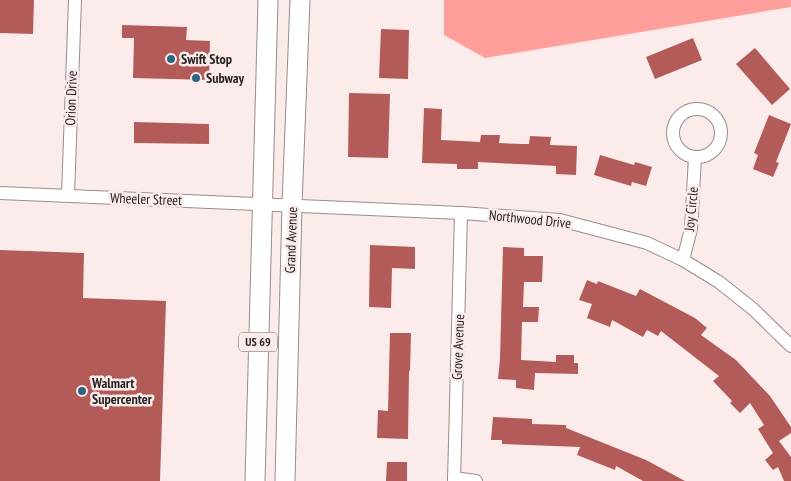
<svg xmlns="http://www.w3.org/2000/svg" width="791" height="481" font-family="'PT Sans Narrow',sans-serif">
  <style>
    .forest { fill: #ff9f9b }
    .building { fill: #b35b58 }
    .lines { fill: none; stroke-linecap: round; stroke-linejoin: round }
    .street-casing { stroke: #9a8c8b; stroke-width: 14 }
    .primary-casing { stroke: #9a8c8b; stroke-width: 21 }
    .street { stroke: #fff; stroke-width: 12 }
    .primary { stroke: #fff; stroke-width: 19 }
    .poi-dot { fill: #2a657d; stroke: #fbeceb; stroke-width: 2 }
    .labels { text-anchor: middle; stroke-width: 5; stroke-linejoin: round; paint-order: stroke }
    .shield { fill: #fbeceb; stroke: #675f5e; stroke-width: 1 }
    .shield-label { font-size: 12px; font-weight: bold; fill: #272221 }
    .poi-label { font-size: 14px; font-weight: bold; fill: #272221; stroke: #fbeceb; text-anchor: start }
    .street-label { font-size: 14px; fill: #272221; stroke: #fbeceb }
  </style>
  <rect width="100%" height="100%" fill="#fbeceb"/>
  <polygon class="forest" points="444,0 791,0 791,7 485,58 444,35"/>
  <g class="building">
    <polygon points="0,0 34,0 33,34 0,33"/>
    <polygon points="122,25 187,27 186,40 210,41 209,80 133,78 134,38 122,38"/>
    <polygon points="381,29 409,30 408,79 379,78"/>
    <polygon points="693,38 702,60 655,79 646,57"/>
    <polygon points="755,48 790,89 772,105 736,64"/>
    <polygon points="349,93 390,94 388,158 348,157"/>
    <polygon points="424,108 442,109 441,140 480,142 481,135 500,135 499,143 523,144 529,144 530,136 551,137 550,145 577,146 576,175 556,174 556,166 478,162 478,169 457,169 457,164 422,163"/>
    <polygon points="769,115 791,124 776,162 779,163 773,177 753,169 758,155 754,153"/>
    <polygon points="134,122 209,124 209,144 134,143"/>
    <polygon points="600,155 634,165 635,162 652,167 646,186 632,182 631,186 594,175"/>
    <polygon points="370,245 415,247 415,269 392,268 391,308 369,307"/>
    <polygon points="503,247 524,248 524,256 543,256 542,282 524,282 523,307 539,307 538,322 522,322 521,360 556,362 556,355 574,355 574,363 578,363 578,374 535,373 534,390 516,388 516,380 498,379 500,359"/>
    <polygon points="0,250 84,253 83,298 166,301 160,481 0,481"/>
    <polygon points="587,280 597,284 598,281 636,296 640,289 695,318 707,328 701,335 736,360 770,396 791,427 791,433 779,441 791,457 791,481 784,481 778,467 773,470 765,460 773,453 758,429 764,425 750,403 740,413 730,403 732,401 713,381 719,376 661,331 658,336 647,330 643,337 612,320 610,327 587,318 592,304 579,300"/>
    <polygon points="390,333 411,333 410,371 409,371 408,439 377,438 378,410 388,411"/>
    <polygon points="493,417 532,419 532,424 566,425 566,428 646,460 685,481 643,481 616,466 615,470 577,455 580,447 502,444 502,440 491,440"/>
    <polygon points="387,462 407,462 407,481 386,481"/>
  </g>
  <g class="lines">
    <g class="street-casing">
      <g id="street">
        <circle cx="697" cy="133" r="24"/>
        <polyline points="0,193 461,213 560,220 647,243 683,260 719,282 753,309 791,346"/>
        <polyline points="68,195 75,0"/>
        <polyline points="683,260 691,229 695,157"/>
        <polyline points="454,478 476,481"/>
        <polyline points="454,481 461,213"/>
      </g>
    </g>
    <g class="primary-casing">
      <g id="primary">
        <polyline points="255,481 268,0"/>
        <polyline points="285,481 292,205 300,0"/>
      </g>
    </g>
    <use href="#street" class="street"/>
    <use href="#primary" class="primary"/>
  </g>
  <g class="poi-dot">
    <circle cx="171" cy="59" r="5"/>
    <circle cx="196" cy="78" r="5"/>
    <circle cx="82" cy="391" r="5"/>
  </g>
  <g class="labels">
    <rect class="shield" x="239" y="332.5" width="38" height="19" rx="4"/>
    <g class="shield-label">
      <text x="258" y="346">US 69</text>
    </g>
    <g class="poi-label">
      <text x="181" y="64">Swift Stop</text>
      <text x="206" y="83">Subway</text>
      <text x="92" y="388">Walmart<tspan x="92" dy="16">Supercenter</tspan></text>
    </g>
    <g class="street-label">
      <text transform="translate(71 98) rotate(-88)" y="5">Orion Drive</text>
      <text transform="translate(146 199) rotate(2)" y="5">Wheeler Street</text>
      <text transform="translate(691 209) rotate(-85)" y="5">Joy Circle</text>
      <text transform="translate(530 219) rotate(6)" y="5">Northwood Drive</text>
      <text transform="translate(291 240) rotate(-88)" y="5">Grand Avenue</text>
      <text transform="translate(458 347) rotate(-88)" y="5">Grove Avenue</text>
    </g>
  </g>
</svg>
